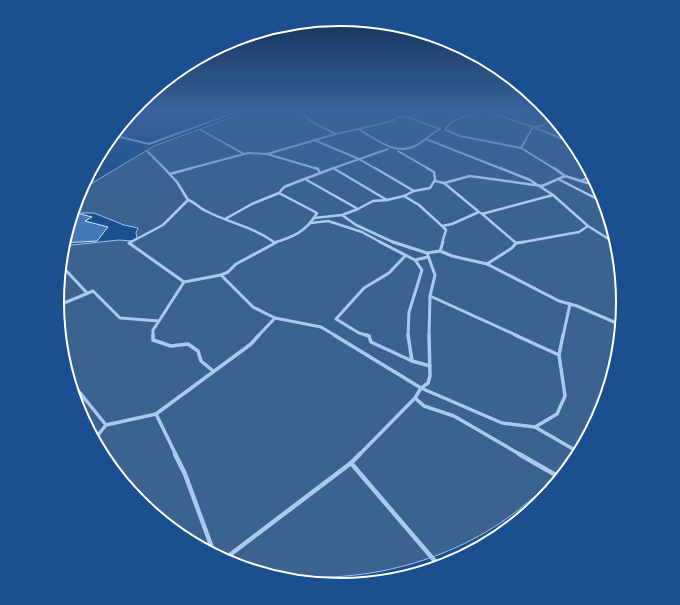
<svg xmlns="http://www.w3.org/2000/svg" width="680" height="605" font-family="'IBM Plex Sans',sans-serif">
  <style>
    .water { fill: #3c6290; stroke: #9cc4f0 }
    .building { fill: #4478b7; stroke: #cfe3fa }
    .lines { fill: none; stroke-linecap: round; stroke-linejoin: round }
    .service-far4 { stroke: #a9c9ee; stroke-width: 2 }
    .service-far3 { stroke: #a9c9ee; stroke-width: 2.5 }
    .service-far2 { stroke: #a9c9ee; stroke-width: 3 }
    .service-far1 { stroke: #a9c9ee; stroke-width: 3.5 }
    .service { stroke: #a9c9ee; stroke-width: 4.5 }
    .rim { fill: none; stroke: #fff; stroke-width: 2 }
  </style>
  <rect width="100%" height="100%" fill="#1b4f8f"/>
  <path class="water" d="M 249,111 L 548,111 C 557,122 569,134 577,147 C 596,177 612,213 618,249 C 655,458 463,605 259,573 C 206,557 159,527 125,485 C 82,433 58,372 57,304 C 56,285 60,264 62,246 L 119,240 L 132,241 L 137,238 L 136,233 L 138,228 L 124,225 L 94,213 L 72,213 L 79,191 L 154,146 Z"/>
  <polygon class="building" points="73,212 92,217 85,221 108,227 97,241 63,243"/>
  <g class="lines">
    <g class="service-far4">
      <polyline points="557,122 552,127 566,133"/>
      <polyline points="533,127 575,144"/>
      <polyline points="535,127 542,126 553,118"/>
      <polyline points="446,128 446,130 460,136 521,148 533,127 485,111"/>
      <polyline points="446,128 453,121 481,111"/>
      <path d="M 358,129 C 377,139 395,157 417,145 C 425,140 432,133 440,129 L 407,117"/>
      <polyline points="201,130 244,154"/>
      <polyline points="336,134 389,122 400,117 414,117 418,111"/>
      <polyline points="112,135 149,144 239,111"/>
      <polyline points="426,139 502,169"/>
      <polyline points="314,140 359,159 376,169"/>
      <polyline points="521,148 555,169"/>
      <polyline points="147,151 165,169"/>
      <polyline points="398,151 429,169"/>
      <polyline points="267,154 336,134 314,123 297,111"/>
      <polyline points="333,168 335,169"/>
      <polyline points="188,169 248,153 267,154 318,169"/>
      <polyline points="331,169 388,149"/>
    </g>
    <g class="service-far3">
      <polyline points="164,168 177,182 188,200"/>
      <polyline points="333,168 387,200 404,196 414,191 375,168"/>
      <polyline points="320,173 334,168"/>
      <polyline points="170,174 192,168"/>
      <polyline points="565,176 581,181 592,175"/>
      <polyline points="305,179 358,209 342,215 314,218"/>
      <polyline points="558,179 605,203"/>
      <polyline points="435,181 444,183 470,176 542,186 565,176 554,168"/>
      <polyline points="581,181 598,186"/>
      <polyline points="414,191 430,188 435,180 434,172 427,168"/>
      <polyline points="404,196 419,205 442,226 452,224 479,212 444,183"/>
      <polyline points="358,209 373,201 387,200"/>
      <polyline points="481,213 516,243"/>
      <polyline points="482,214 553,195 530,180 500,168"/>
      <polyline points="342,215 356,225 395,243"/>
      <polyline points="225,219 252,204 279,193 284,187 320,173 318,169 315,168"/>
      <polyline points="311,223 328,221 362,232 382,243"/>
      <polyline points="442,226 446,230 442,243"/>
      <polyline points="588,226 615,243"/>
      <path d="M 129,243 L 163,225 L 188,200 C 195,202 199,208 206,211 C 229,223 254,227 274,242"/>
      <path d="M 273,243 C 293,237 306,232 317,213 L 279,193"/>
      <polyline points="518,243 579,232 588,226 553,195"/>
    </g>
    <g class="service-far2">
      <polyline points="131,242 129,243 184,282 159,321"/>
      <polyline points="380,242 415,260 428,257"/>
      <polyline points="393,242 427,253 440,251 443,242"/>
      <polyline points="613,242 617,244"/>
      <polyline points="516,243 524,242"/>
      <polyline points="440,251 452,256 487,264 512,248 516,243 515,242"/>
      <polyline points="427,253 435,275 430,296 518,336"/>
      <polyline points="60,264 87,293"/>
      <polyline points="487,264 559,301 577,306 621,325"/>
      <polyline points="221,275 228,272 236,264 277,242"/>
      <polyline points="184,282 221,275 253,307 275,318"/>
      <polyline points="57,306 93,291 120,318 159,321 153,330 153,336"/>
      <polyline points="258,336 275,318 321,327 336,336"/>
      <polyline points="369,336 359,333 336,319 364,288 389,273 405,256"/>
      <polyline points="408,336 409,312 422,270 415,260"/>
      <polyline points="429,336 430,296"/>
      <polyline points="563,336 570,304"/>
    </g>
    <g class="service-far1">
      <polyline points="153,335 153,340 171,346 188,344 198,351 201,361 213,371"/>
      <polyline points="334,335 421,388 428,383 430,376 429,335"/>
      <polyline points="366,335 369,336 371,342 412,361 430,366"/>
      <polyline points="408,335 412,361"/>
      <polyline points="515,335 559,355 563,335"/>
      <polyline points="68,378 106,425"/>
      <polyline points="415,398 421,388 502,423 535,427 580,453"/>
      <polyline points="156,414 251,344 259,335"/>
      <polyline points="535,427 557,414 565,396 559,355"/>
      <polyline points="94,440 106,425 156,414 176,455"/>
      <polyline points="359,455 415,398 424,406 454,416 521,455"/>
    </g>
    <g class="service">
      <polyline points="175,454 185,474 215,556"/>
      <polyline points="519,454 561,478"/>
      <polyline points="351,463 360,454"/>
      <polyline points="227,557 351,463 440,567"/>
      <polyline points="223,560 227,557 230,563"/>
    </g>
  </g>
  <linearGradient id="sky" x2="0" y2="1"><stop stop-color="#0f2b4f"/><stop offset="0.57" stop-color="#39639b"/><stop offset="1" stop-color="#39639b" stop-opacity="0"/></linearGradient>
  <rect width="680" height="195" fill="url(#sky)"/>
  <path d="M0 0H680V605H0ZM64 302a276 276 0 1 1 552 0a276 276 0 1 1-552 0Z" fill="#1b4f8f" fill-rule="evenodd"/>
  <path class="rim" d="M64 302a276 276 0 1 1 552 0a276 276 0 1 1-552 0Z"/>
</svg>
